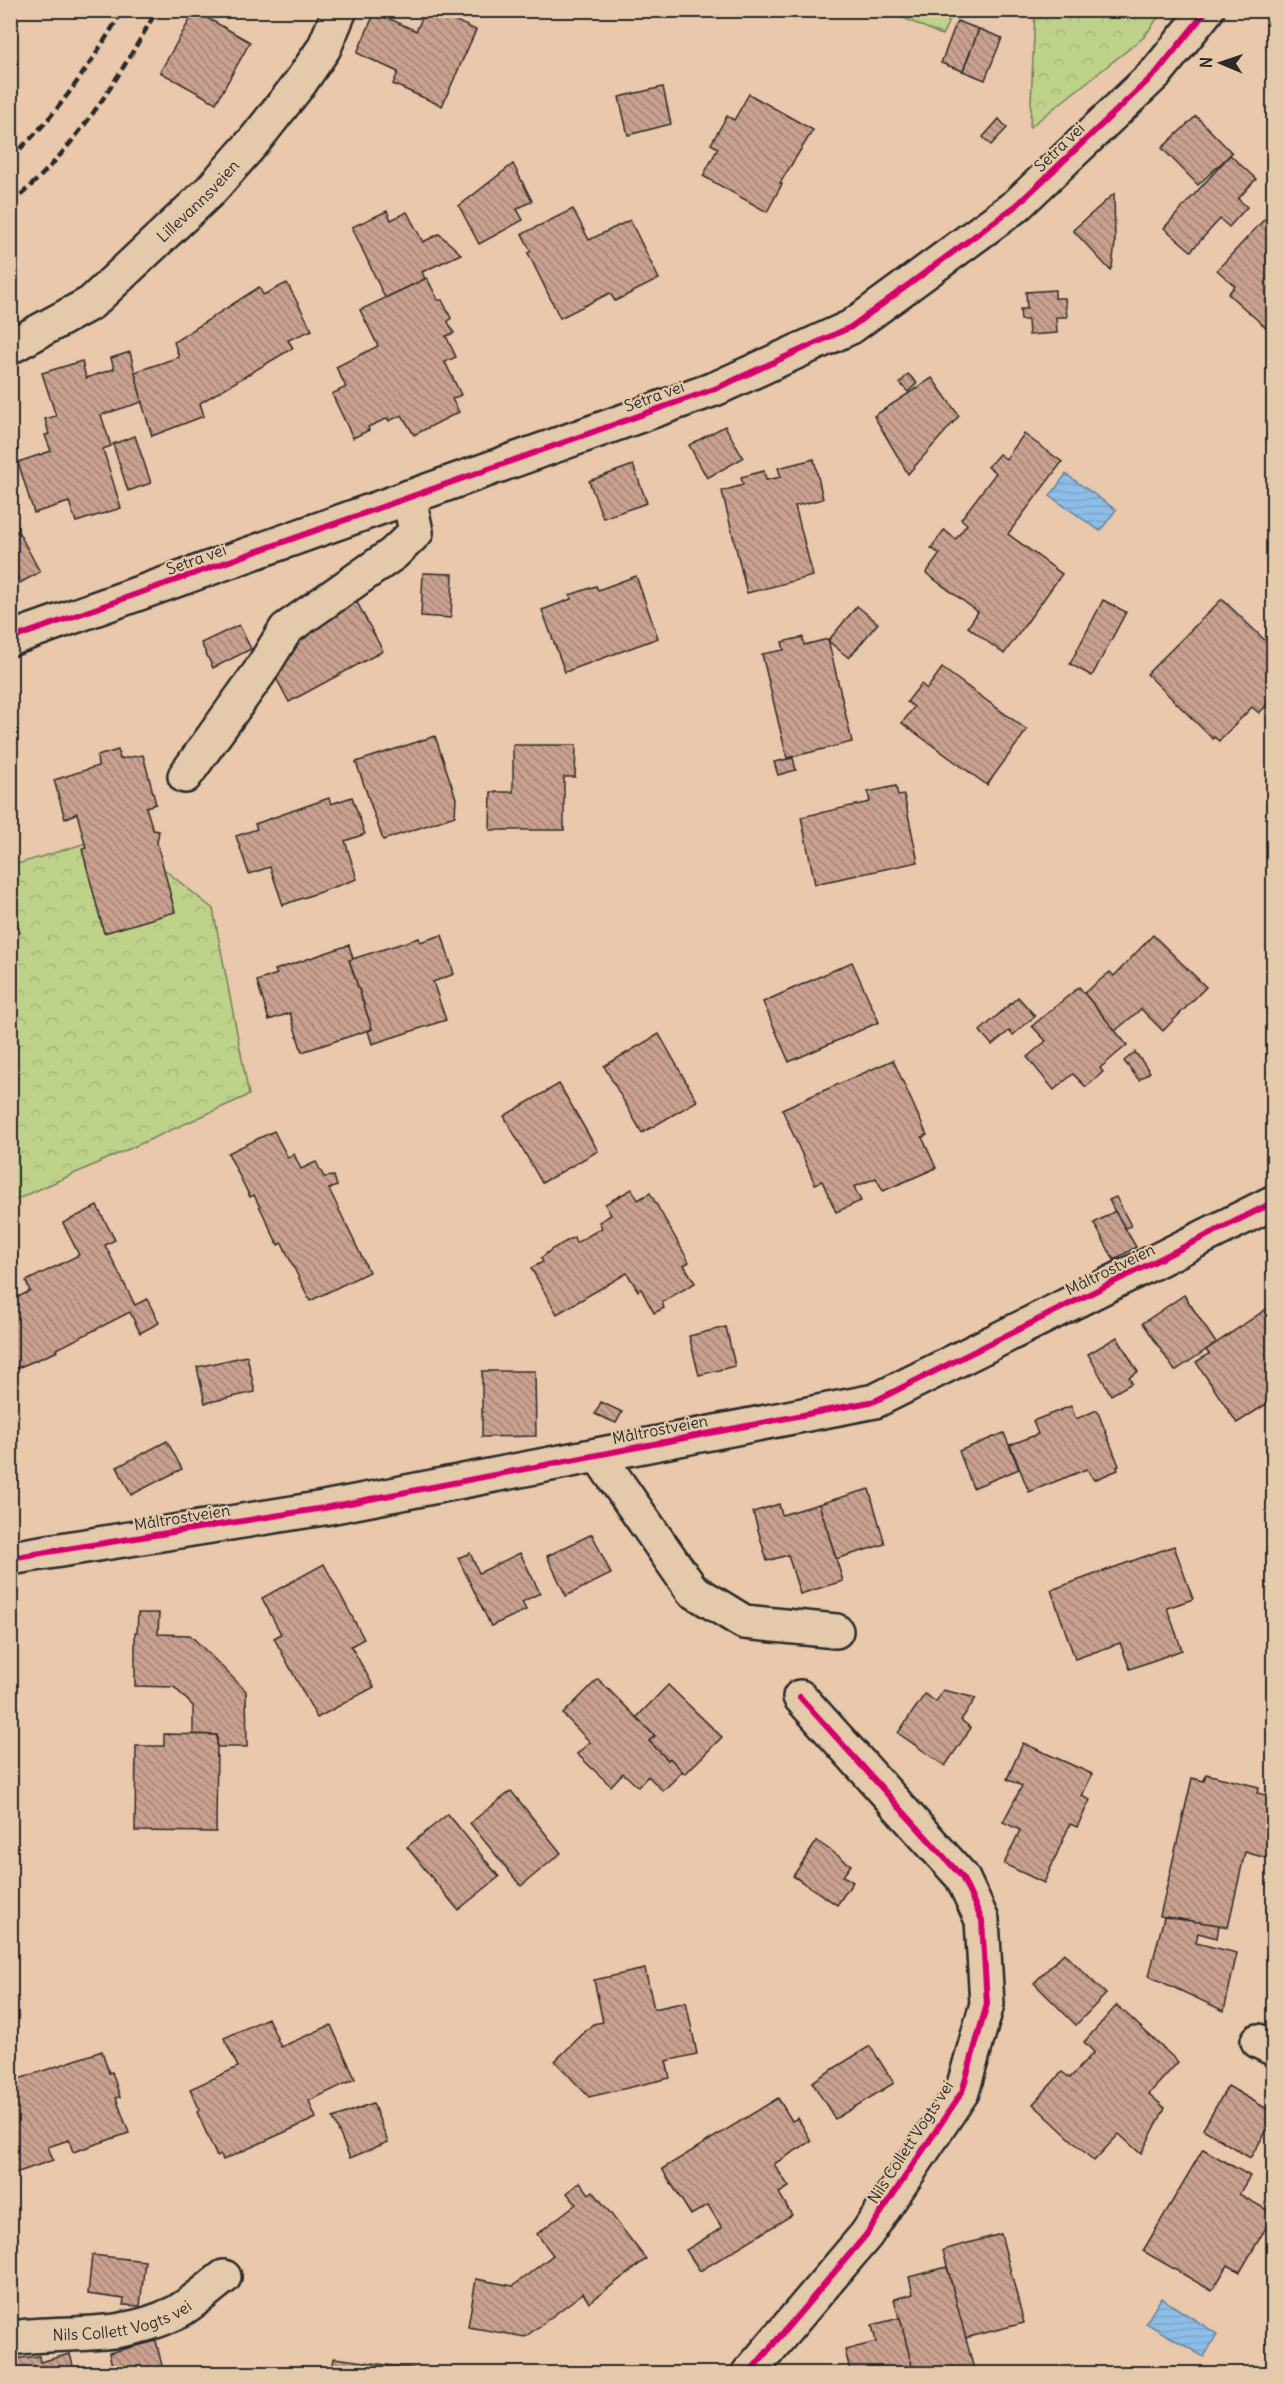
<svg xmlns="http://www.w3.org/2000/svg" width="1284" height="2384" font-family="Delius,sans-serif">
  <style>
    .forest { fill: url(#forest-crowns); stroke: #747f5a; stroke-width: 1.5 }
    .water { fill: url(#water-rules); stroke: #66839c; stroke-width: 1.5 }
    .building { fill: url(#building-back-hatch); stroke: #2b2b2b; stroke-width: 1.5 }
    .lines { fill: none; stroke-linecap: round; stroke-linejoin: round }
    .minor-casing { stroke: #2b2b2b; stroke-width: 38 }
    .minor { stroke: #e4c9ab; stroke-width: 33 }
    .rail { stroke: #2b2b2b; stroke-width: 4.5; stroke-dasharray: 9 4.5; stroke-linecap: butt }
    .cycleway-casing { stroke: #e4c9ab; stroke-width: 10 }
    .cycleway { stroke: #d6006c; stroke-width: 6 }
    .labels { text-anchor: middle; stroke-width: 4.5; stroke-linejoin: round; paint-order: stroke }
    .street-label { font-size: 16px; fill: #2b2b2b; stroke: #e4c9ab }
  </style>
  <defs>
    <pattern id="forest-crowns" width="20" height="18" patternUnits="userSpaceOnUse" patternTransform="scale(1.5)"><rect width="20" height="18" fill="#bed389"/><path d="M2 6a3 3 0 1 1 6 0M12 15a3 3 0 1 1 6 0" fill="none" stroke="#a3b576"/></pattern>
    <pattern id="water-rules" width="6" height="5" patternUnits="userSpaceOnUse" patternTransform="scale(1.5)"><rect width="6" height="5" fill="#8dbee8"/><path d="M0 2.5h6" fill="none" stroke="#7aa3c7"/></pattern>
    <pattern id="building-back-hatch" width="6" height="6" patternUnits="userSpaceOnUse" patternTransform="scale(1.5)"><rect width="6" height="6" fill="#caa18f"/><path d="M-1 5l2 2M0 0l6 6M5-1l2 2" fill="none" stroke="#a48375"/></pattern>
  </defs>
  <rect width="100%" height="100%" fill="#e9c8ac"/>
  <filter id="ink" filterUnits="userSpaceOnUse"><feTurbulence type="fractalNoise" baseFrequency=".0167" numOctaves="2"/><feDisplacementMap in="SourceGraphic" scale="12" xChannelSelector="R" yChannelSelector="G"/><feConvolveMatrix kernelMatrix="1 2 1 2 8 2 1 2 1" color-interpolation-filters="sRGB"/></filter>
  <g filter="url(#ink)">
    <g class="forest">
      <polygon points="888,11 954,10 954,11 942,35"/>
      <polygon points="1035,11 1035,10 1163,11 1144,37 1030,127"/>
      <polygon points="119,833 213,909 249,1095 11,1202 11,866"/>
    </g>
    <g class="water">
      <polygon points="1066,474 1116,510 1100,531 1050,496"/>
      <polygon points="1161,2298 1217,2334 1204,2357 1146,2323"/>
    </g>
    <g class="building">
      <polygon points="426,10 432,10 476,30 442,106 393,84 398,72 357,53 375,12 416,31"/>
      <polygon points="195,11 250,42 216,103 160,72"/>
      <polygon points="957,21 979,29 963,71 941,63"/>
      <polygon points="979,29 1002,38 985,80 963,71"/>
      <polygon points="663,87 671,124 628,135 619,97"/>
      <polygon points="749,94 813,130 780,183 782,184 767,212 703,176 718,148 711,144 727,116 734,120"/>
      <polygon points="1196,116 1232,153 1198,185 1162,148"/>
      <polygon points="999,119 1007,128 991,145 983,137"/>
      <polygon points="1230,155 1256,179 1238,199 1247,207 1229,227 1220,219 1191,251 1164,228"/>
      <polygon points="513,164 532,201 517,209 523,220 479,244 459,206"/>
      <polygon points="1114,194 1115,243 1112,267 1110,270 1073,230"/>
      <polygon points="573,209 589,240 630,220 659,279 615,301 610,293 560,318 528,253 531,251 522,234"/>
      <polygon points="1274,209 1274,327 1270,331 1228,294 1235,286 1217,270"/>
      <polygon points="387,211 391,220 407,212 423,242 439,234 461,254 422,272 425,279 385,298 352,227"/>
      <polygon points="427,278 438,300 442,300 451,318 448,322 454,333 446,336 456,357 445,362 461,395 452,399 459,412 414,435 402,415 389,421 388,418 368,427 369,430 353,438 332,394 346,387 336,367 378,346 360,310"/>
      <polygon points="287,283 312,330 288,340 293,348 200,403 204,416 152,436 138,390 135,372 179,357 174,342 259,287 263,295"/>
      <polygon points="1055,290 1055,298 1065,298 1067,317 1056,317 1057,333 1029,335 1028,320 1021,320 1020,309 1027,309 1026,292"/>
      <polygon points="130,352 142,402 101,415 111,446 103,449 121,508 76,522 69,502 34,513 18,462 51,451 45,435 49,434 45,419 56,416 42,373 82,361 86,378 114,369 111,358"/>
      <polygon points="908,374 917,383 908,392 900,383"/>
      <polygon points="932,378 959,416 908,474 874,416"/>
      <polygon points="725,426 743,458 707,478 689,445"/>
      <polygon points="1024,434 1062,462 1008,534 1062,574 1004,654 968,627 978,612 926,573 940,554 931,548 944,530 956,539 967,524 961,519 996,473 988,467 999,454 1006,459"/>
      <polygon points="135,436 151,483 128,491 113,444"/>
      <polygon points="814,459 823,499 795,506 813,576 747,593 722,491 743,485 741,477 764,471 766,480 781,477 778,468"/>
      <polygon points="633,465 647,503 603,518 589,481"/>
      <polygon points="18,531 40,572 20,583 10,565 10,535"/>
      <polygon points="423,573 453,574 451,618 421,616"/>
      <polygon points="636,576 658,638 565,672 542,610 571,599 570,595 596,586 598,590"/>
      <polygon points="352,593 383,651 289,702 258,644"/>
      <polygon points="1222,599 1274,649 1274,698 1259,713 1252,707 1219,741 1214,737 1213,739 1147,674"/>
      <polygon points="1103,600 1126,612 1092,676 1070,664"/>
      <polygon points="857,606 878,623 849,658 828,641"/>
      <polygon points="239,625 251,649 213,668 201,643"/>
      <polygon points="803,637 804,645 828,639 852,742 787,758 762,654 784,650 782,642"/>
      <polygon points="942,668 1027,730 987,785 902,723 914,707 907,702 921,684 927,689"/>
      <polygon points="435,736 456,798 455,816 383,840 356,762"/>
      <polygon points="513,745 576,745 575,777 564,777 564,830 490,830 491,792 513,792"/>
      <polygon points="118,750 120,759 143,755 156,804 146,807 153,830 159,831 157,843 175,912 104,933 82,849 86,848 77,813 65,819 54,780 98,766 97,756"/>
      <polygon points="793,758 796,770 778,775 774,762"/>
      <polygon points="896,786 898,796 904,795 918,862 815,884 801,817 870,802 868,792"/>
      <polygon points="352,797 365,834 345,841 357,879 283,905 270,867 249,874 236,836 257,829 255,824 329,798 331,804"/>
      <polygon points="10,901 20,933 10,935"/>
      <polygon points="442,935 454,974 433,982 446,1020 372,1044 368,1031 372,1029 349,960 419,938 420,942"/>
      <polygon points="1153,935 1206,987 1163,1031 1141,1009 1115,1031 1084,993 1110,972 1114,976"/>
      <polygon points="349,945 353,959 349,960 372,1029 302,1052 290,1013 269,1020 257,981 277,974 275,970"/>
      <polygon points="852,962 879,1022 789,1062 763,1002"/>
      <polygon points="1079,987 1127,1045 1100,1068 1103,1072 1086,1087 1073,1074 1054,1090 1027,1057 1046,1041 1032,1026"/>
      <polygon points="1018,997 1035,1016 1013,1035 1009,1031 992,1045 980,1031"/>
      <polygon points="659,1034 697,1101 642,1133 604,1066"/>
      <polygon points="1135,1052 1150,1072 1139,1080 1124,1061"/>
      <polygon points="893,1060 927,1135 922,1137 936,1168 883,1191 876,1178 854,1187 861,1201 836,1212 822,1181 815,1184 782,1109"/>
      <polygon points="559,1084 598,1151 542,1183 504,1116"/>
      <polygon points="274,1131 288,1158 294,1154 301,1169 316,1162 324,1177 334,1176 337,1186 329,1189 369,1272 310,1301 282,1243 278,1245 254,1195 250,1197 228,1153"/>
      <polygon points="632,1189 638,1200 650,1193 689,1262 684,1265 695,1283 662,1302 664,1308 654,1313 641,1289 638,1291 627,1273 557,1314 531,1268 543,1262 541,1258 552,1249 574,1237 576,1243 602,1228 599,1222 611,1215 605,1204"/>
      <polygon points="1116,1197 1131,1226 1124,1229 1109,1200"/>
      <polygon points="97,1206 115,1240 105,1245 135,1305 147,1299 159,1323 140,1333 130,1312 57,1349 58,1351 10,1371 10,1301 30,1291 26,1281 79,1255 63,1223"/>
      <polygon points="1115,1211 1136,1247 1114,1260 1094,1223"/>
      <polygon points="1184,1295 1216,1343 1175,1371 1143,1323"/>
      <polygon points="1274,1304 1274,1399 1237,1423 1196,1362 1209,1354 1206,1350"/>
      <polygon points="726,1327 735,1366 699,1375 689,1336"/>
      <polygon points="1117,1337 1138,1372 1129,1377 1132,1383 1111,1395 1088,1354"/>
      <polygon points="247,1356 255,1392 205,1403 197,1367"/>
      <polygon points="482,1371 535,1371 536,1436 482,1437"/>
      <polygon points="601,1402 622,1412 616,1423 595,1414"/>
      <polygon points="1071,1406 1076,1419 1097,1410 1119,1466 1117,1467 1118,1470 1094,1480 1087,1469 1029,1492 1010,1445 1038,1434 1033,1421"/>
      <polygon points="1004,1433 1019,1469 973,1488 959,1451"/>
      <polygon points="167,1441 182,1469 131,1495 117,1467"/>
      <polygon points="869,1489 885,1544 836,1559 819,1504"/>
      <polygon points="779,1504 782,1515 819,1504 843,1581 800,1594 788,1555 767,1561 753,1512"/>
      <polygon points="592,1534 611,1574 566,1596 547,1556"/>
      <polygon points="1174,1546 1193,1599 1167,1608 1182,1650 1130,1669 1120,1643 1075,1659 1051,1590"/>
      <polygon points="470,1553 479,1573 520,1553 540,1593 522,1602 526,1610 491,1626 458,1558"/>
      <polygon points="324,1564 364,1639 351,1646 374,1687 317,1718 274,1638 281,1634 262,1598"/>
      <polygon points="138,1613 159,1613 158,1634 190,1635 246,1691 247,1747 217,1747 217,1735 193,1734 193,1706 174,1687 135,1686 135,1632 137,1632"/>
      <polygon points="598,1679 655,1736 649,1741 668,1760 670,1758 684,1770 663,1791 648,1776 638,1787 623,1773 611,1786 577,1754 590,1742 563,1714"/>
      <polygon points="668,1685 722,1737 685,1774 670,1758 668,1760 649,1741 655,1736 636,1718"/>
      <polygon points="943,1690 976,1698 961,1720 971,1728 945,1766 898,1733 925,1694 936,1702"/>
      <polygon points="164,1734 217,1735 216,1832 135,1831 136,1746 164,1746"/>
      <polygon points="1023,1743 1092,1774 1082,1796 1090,1800 1077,1827 1070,1824 1044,1883 1004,1864 1020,1830 1003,1822 1022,1786 1007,1779"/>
      <polygon points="1206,1774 1259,1787 1257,1793 1274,1797 1274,1827 1266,1858 1245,1852 1228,1927 1160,1916 1192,1778 1204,1781"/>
      <polygon points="511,1791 561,1853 521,1886 470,1823"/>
      <polygon points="448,1814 499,1877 458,1910 407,1847"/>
      <polygon points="817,1841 851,1865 843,1876 853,1882 837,1905 793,1876"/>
      <polygon points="1164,1917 1219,1925 1217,1938 1198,1933 1196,1943 1237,1953 1224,2011 1149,1976"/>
      <polygon points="1064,1953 1106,1994 1076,2025 1034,1983"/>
      <polygon points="645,1969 654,2009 686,2002 697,2054 666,2061 670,2078 589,2097 555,2061 593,2024 603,2022 594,1980"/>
      <polygon points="1117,2005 1178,2062 1149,2094 1165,2108 1141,2154 1119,2134 1094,2161 1033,2104 1062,2072 1070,2078 1094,2052 1084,2042"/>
      <polygon points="268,2018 281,2047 331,2025 355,2079 309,2101 316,2118 223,2160 221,2155 217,2157 197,2112 200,2110 190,2089 238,2067 224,2038"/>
      <polygon points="870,2046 894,2083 835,2119 812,2082"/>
      <polygon points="102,2051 109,2073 112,2072 120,2097 116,2098 129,2133 73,2152 69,2140 48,2147 53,2160 10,2175 10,2082"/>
      <polygon points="1228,2086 1274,2113 1274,2119 1250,2158 1203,2129"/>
      <polygon points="778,2098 792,2121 798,2118 811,2141 774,2164 789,2187 779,2193 792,2215 700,2271 686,2250 722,2228 708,2205 691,2215 662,2169"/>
      <polygon points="373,2103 388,2142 350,2158 333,2118"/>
      <polygon points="1203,2149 1250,2176 1239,2194 1274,2214 1240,2272 1228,2265 1212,2291 1143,2251"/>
      <polygon points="580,2182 589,2194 593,2191 646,2259 589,2303 583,2293 525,2337 468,2327 476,2279 513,2286 553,2255 537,2234 576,2204 567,2193"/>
      <polygon points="1001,2234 1024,2323 965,2338 943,2250"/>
      <polygon points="92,2255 145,2261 140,2306 123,2305 124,2299 88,2294"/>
      <polygon points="947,2267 975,2373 914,2374 894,2299 913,2294 909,2277"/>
      <polygon points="900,2318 914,2374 851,2374 845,2350 876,2342 872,2325"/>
      <polygon points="156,2341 164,2374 114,2374 109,2353"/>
      <polygon points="70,2354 75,2374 10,2374 10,2370 16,2368 13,2359 39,2356 40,2362"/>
      <polygon points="334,2358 455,2374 322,2374 332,2372"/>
    </g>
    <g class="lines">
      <g class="minor-casing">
        <g id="minor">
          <path id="s1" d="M 10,347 L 91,303 L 210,191 L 255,140 L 300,83 L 324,48 L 340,10"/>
          <polyline points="10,639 717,388 851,327 1017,205 1157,72 1207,10"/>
          <polyline points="185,776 259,673 286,629 393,554 416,532 409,497"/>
          <polyline points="598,1455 692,1590 744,1622 836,1631"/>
          <polyline points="10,1558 324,1508 875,1401 1274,1202"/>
          <polyline points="1258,2041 1274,2049"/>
          <path id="s2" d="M 10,2338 C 70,2330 118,2341 175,2313 C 192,2304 208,2289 224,2277"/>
          <polyline points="748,2374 866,2235 962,2092 987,2004 982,1920 962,1877 800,1697"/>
        </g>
      </g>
      <use href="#minor" class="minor"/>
      <g class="rail">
        <path d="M 10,158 C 57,117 91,63 123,10"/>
        <path d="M 10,204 C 74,152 117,80 157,10"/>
      </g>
      <g class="cycleway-casing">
        <g id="cycleway">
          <polyline points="10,639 717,388 851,327 1017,205 1157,72 1207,10"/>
          <polyline points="10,1558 324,1508 875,1401 1274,1202"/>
          <polyline points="748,2374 866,2235 962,2092 987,2004 982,1920 962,1877 800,1697"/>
        </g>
      </g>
      <use href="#cycleway" class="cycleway"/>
    </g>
  </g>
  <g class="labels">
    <g class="street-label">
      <text transform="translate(1059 147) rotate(-44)" y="6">Setra vei</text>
      <text dy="6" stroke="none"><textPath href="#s1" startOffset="240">Lillevannsveien</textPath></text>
      <text transform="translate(654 396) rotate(-20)" y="6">Setra vei</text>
      <text transform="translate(196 559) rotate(-20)" y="6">Setra vei</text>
      <text transform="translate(1110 1269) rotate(-26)" y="6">Måltrostveien</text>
      <text transform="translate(660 1429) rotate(-11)" y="6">Måltrostveien</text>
      <text transform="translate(182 1517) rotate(-9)" y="6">Måltrostveien</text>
      <text transform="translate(910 2142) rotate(-57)" y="6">Nils Collett Vogts vei</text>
      <text dy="6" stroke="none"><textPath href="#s2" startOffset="114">Nils Collett Vogts vei</textPath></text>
    </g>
  </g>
  <rect width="1284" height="2384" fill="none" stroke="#e4c9ab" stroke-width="36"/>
  <rect x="18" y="18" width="1248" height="2348" fill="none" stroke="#2b2b2b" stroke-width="2" filter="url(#ink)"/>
  <g transform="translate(1221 63) rotate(272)" stroke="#e4c9ab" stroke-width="4.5" paint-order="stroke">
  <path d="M0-4.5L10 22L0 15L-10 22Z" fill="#2b2b2b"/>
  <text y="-9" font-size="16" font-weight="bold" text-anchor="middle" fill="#2b2b2b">N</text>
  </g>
</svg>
